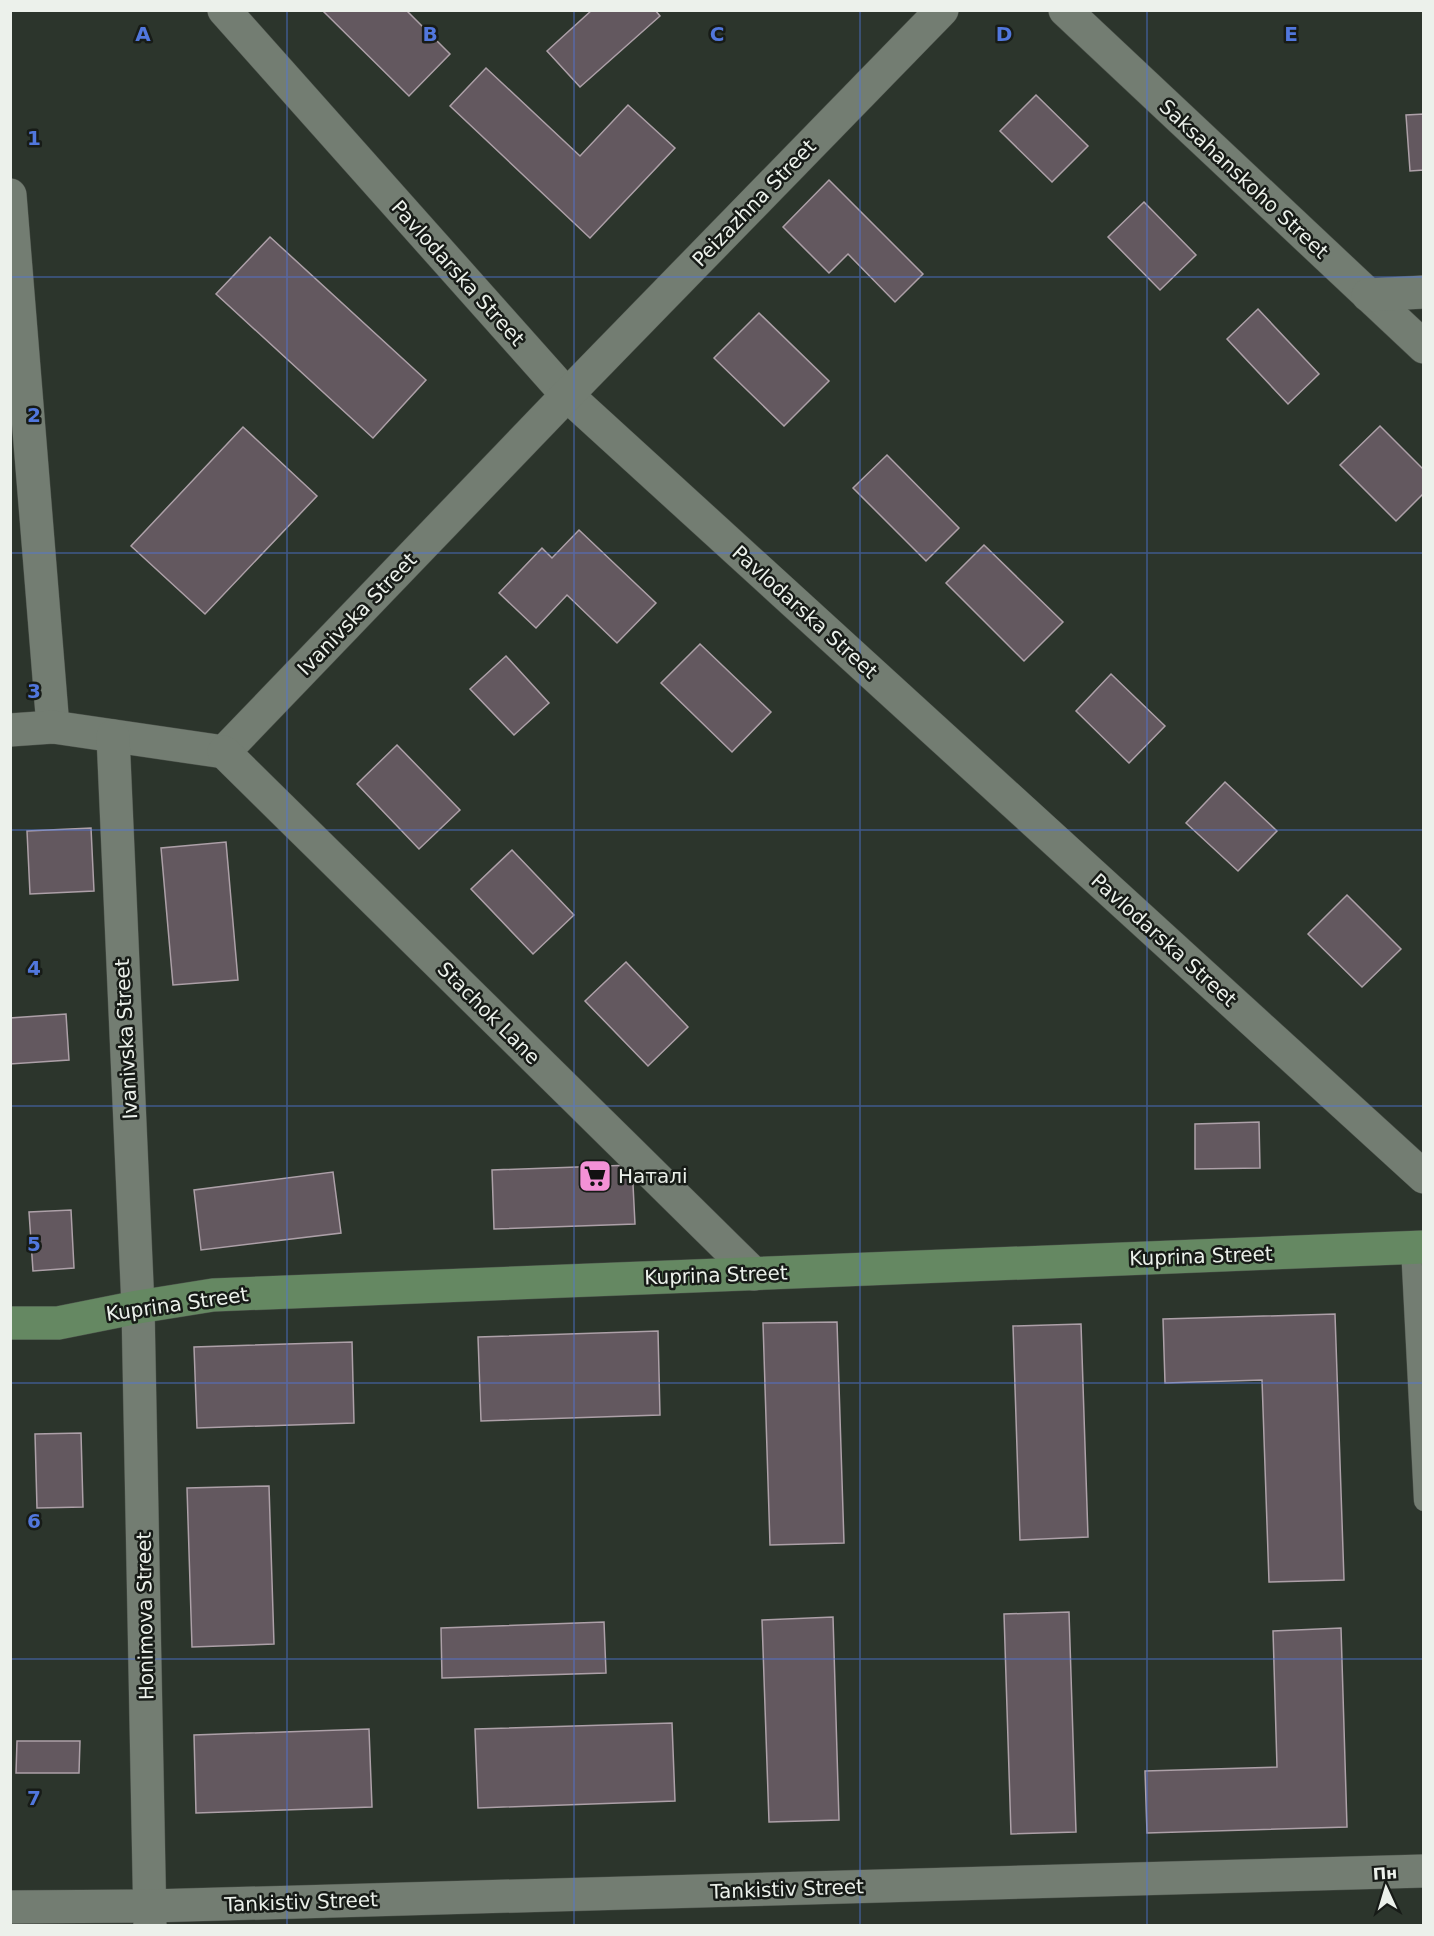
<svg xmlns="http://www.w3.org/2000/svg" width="1434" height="1936" font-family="'DejaVu Sans',sans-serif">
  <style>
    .building { fill: #63585f; stroke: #ada0a8; stroke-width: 1.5 }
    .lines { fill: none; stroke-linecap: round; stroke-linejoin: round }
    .lane-casing { stroke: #494f48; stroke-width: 21 }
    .street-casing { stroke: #494f48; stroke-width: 34 }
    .secondary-casing { stroke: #494f48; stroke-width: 34 }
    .lane { stroke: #737d72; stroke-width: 20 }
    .street { stroke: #737d72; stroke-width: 33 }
    .secondary { stroke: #658862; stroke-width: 33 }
    .grid { fill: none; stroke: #5177dd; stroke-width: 1.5; stroke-opacity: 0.55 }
    .labels { text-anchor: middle; stroke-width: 5; stroke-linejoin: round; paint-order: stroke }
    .street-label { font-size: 20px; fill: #ecf1eb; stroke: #171b17 }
    .poi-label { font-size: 20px; fill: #ecf1eb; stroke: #171b17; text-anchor: start }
    .grid-label { font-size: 20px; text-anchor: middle; font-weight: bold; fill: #5177dd; stroke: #171b17; stroke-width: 5; stroke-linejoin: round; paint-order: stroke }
  </style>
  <rect width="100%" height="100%" fill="#2c352c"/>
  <g class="building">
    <polygon points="322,10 406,10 450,54 409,96"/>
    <polygon points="592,10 655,10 660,16 580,87 547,51"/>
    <polygon points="486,68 580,156 628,105 675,148 590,238 450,106"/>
    <polygon points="1036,95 1088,146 1052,182 1000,131"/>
    <polygon points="1424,114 1424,170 1410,171 1406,115"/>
    <polygon points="829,180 923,274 895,302 848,254 829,273 783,227"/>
    <polygon points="1144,202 1196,255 1160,290 1108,237"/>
    <polygon points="270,237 426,380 373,438 216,294"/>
    <polygon points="1258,309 1319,374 1288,404 1227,339"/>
    <polygon points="759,313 829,381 784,426 714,358"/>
    <polygon points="1380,426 1424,470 1424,493 1396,521 1340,465"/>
    <polygon points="243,427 317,496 205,614 131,546"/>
    <polygon points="887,455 959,528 926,561 853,488"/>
    <polygon points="579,530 656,603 617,643 567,595 536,628 499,593 542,548 552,558"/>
    <polygon points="984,545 1063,622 1024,661 946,583"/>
    <polygon points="700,644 771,712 732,752 661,683"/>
    <polygon points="506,656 549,703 514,735 470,689"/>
    <polygon points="1111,674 1165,726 1129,763 1076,711"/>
    <polygon points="397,745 460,810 419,849 357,784"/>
    <polygon points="1225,782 1277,831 1238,871 1186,823"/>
    <polygon points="91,828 94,891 30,894 27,831"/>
    <polygon points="226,842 238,980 173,985 161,848"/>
    <polygon points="512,850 574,915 533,954 471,889"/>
    <polygon points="1347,895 1401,949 1362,987 1308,934"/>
    <polygon points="626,962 688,1027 648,1066 585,1001"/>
    <polygon points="66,1014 69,1060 10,1064 10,1018"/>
    <polygon points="1259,1122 1260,1168 1195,1169 1195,1124"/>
    <polygon points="632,1165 635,1224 494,1229 492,1170"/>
    <polygon points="333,1172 341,1233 201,1250 194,1190"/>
    <polygon points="71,1210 74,1268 33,1271 29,1212"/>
    <polygon points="1335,1314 1344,1580 1269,1582 1262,1380 1165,1383 1163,1319"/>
    <polygon points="837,1322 844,1543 770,1545 763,1323"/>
    <polygon points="1081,1324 1088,1537 1020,1540 1013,1326"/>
    <polygon points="658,1331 660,1415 481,1421 478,1337"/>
    <polygon points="352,1342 354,1423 197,1428 194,1347"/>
    <polygon points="81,1433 83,1507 37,1508 35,1434"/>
    <polygon points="269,1486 274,1644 192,1647 187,1488"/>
    <polygon points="1069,1612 1076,1832 1011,1834 1004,1614"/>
    <polygon points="833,1617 839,1820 769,1822 762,1620"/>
    <polygon points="604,1622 606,1673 442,1678 441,1628"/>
    <polygon points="1341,1628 1347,1827 1147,1833 1145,1771 1277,1767 1273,1631"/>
    <polygon points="672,1723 675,1801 478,1808 475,1729"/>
    <polygon points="369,1729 372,1807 196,1813 194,1735"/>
    <polygon points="17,1741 80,1741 79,1773 16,1773"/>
  </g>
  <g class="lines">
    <g class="lane-casing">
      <polyline id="lane" points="1411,1247 1424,1501"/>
    </g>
    <g class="street-casing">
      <g id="street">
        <polyline points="224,10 567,395 1424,1177"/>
        <polyline points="1065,10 1424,347"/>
        <polyline points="10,195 53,727"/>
        <polyline points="1368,295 1424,292"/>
        <polyline points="10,730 53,727 224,752 567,395 942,10"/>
        <polyline points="113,736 138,1307 150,1926"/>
        <polyline points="224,752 754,1274"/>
        <polyline points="10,1907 150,1906 1424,1871"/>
      </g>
    </g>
    <g class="secondary-casing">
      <polyline id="secondary" points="10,1323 58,1323 138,1307 213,1295 1424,1247"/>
    </g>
    <use href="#lane" class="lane"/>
    <use href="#street" class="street"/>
    <use href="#secondary" class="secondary"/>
  </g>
  <path class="grid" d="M 287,10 L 287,1926M 574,10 L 574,1926M 860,10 L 860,1926M 1147,10 L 1147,1926M 10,277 L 1424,277M 10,553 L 1424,553M 10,830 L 1424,830M 10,1106 L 1424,1106M 10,1383 L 1424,1383M 10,1659 L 1424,1659"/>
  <defs>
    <g id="supermarket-square" transform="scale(1.725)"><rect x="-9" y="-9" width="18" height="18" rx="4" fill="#f391d6" stroke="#171b17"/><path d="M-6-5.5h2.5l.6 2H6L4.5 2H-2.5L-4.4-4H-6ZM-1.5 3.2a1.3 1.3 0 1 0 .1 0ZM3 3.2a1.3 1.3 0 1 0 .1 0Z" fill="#111"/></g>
  </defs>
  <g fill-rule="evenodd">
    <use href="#supermarket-square" x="595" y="1176"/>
  </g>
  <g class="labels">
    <g class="street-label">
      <text transform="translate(1244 179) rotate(43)" y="7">Saksahanskoho Street</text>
      <text transform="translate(754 203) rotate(-46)" y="7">Peizazhna Street</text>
      <text transform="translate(458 273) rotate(48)" y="7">Pavlodarska Street</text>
      <text transform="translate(805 612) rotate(42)" y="7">Pavlodarska Street</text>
      <text transform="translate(357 614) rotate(-46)" y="7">Ivanivska Street</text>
      <text transform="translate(1164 940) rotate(42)" y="7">Pavlodarska Street</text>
      <text transform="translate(489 1013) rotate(45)" y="7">Stachok Lane</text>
      <text transform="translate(126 1039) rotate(-93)" y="7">Ivanivska Street</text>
      <text transform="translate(1201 1256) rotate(-2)" y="7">Kuprina Street</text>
      <text transform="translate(716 1275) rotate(-2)" y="7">Kuprina Street</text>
      <text transform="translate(177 1304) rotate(-8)" y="7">Kuprina Street</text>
      <text transform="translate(145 1616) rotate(-91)" y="7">Honimova Street</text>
      <text transform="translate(787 1889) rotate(-2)" y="7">Tankistiv Street</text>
      <text transform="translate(301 1902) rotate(-2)" y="7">Tankistiv Street</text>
    </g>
    <g class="poi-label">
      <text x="618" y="1183">Наталі</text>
    </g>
  </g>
  <g class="grid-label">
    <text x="143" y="41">A</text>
    <text x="430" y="41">B</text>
    <text x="717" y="41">C</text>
    <text x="1004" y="41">D</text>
    <text x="1291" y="41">E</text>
    <text x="34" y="145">1</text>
    <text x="34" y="422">2</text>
    <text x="34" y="698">3</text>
    <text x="34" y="975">4</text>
    <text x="34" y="1251">5</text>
    <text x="34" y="1528">6</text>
    <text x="34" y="1805">7</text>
  </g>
  <rect width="1434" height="1936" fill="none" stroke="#ecf1eb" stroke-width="24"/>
  <g transform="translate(1386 1888) rotate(356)" stroke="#171b17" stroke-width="4.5" paint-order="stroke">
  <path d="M0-4.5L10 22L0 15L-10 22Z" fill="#ecf1eb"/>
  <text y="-9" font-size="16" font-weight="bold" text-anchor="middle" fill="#ecf1eb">Пн</text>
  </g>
</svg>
